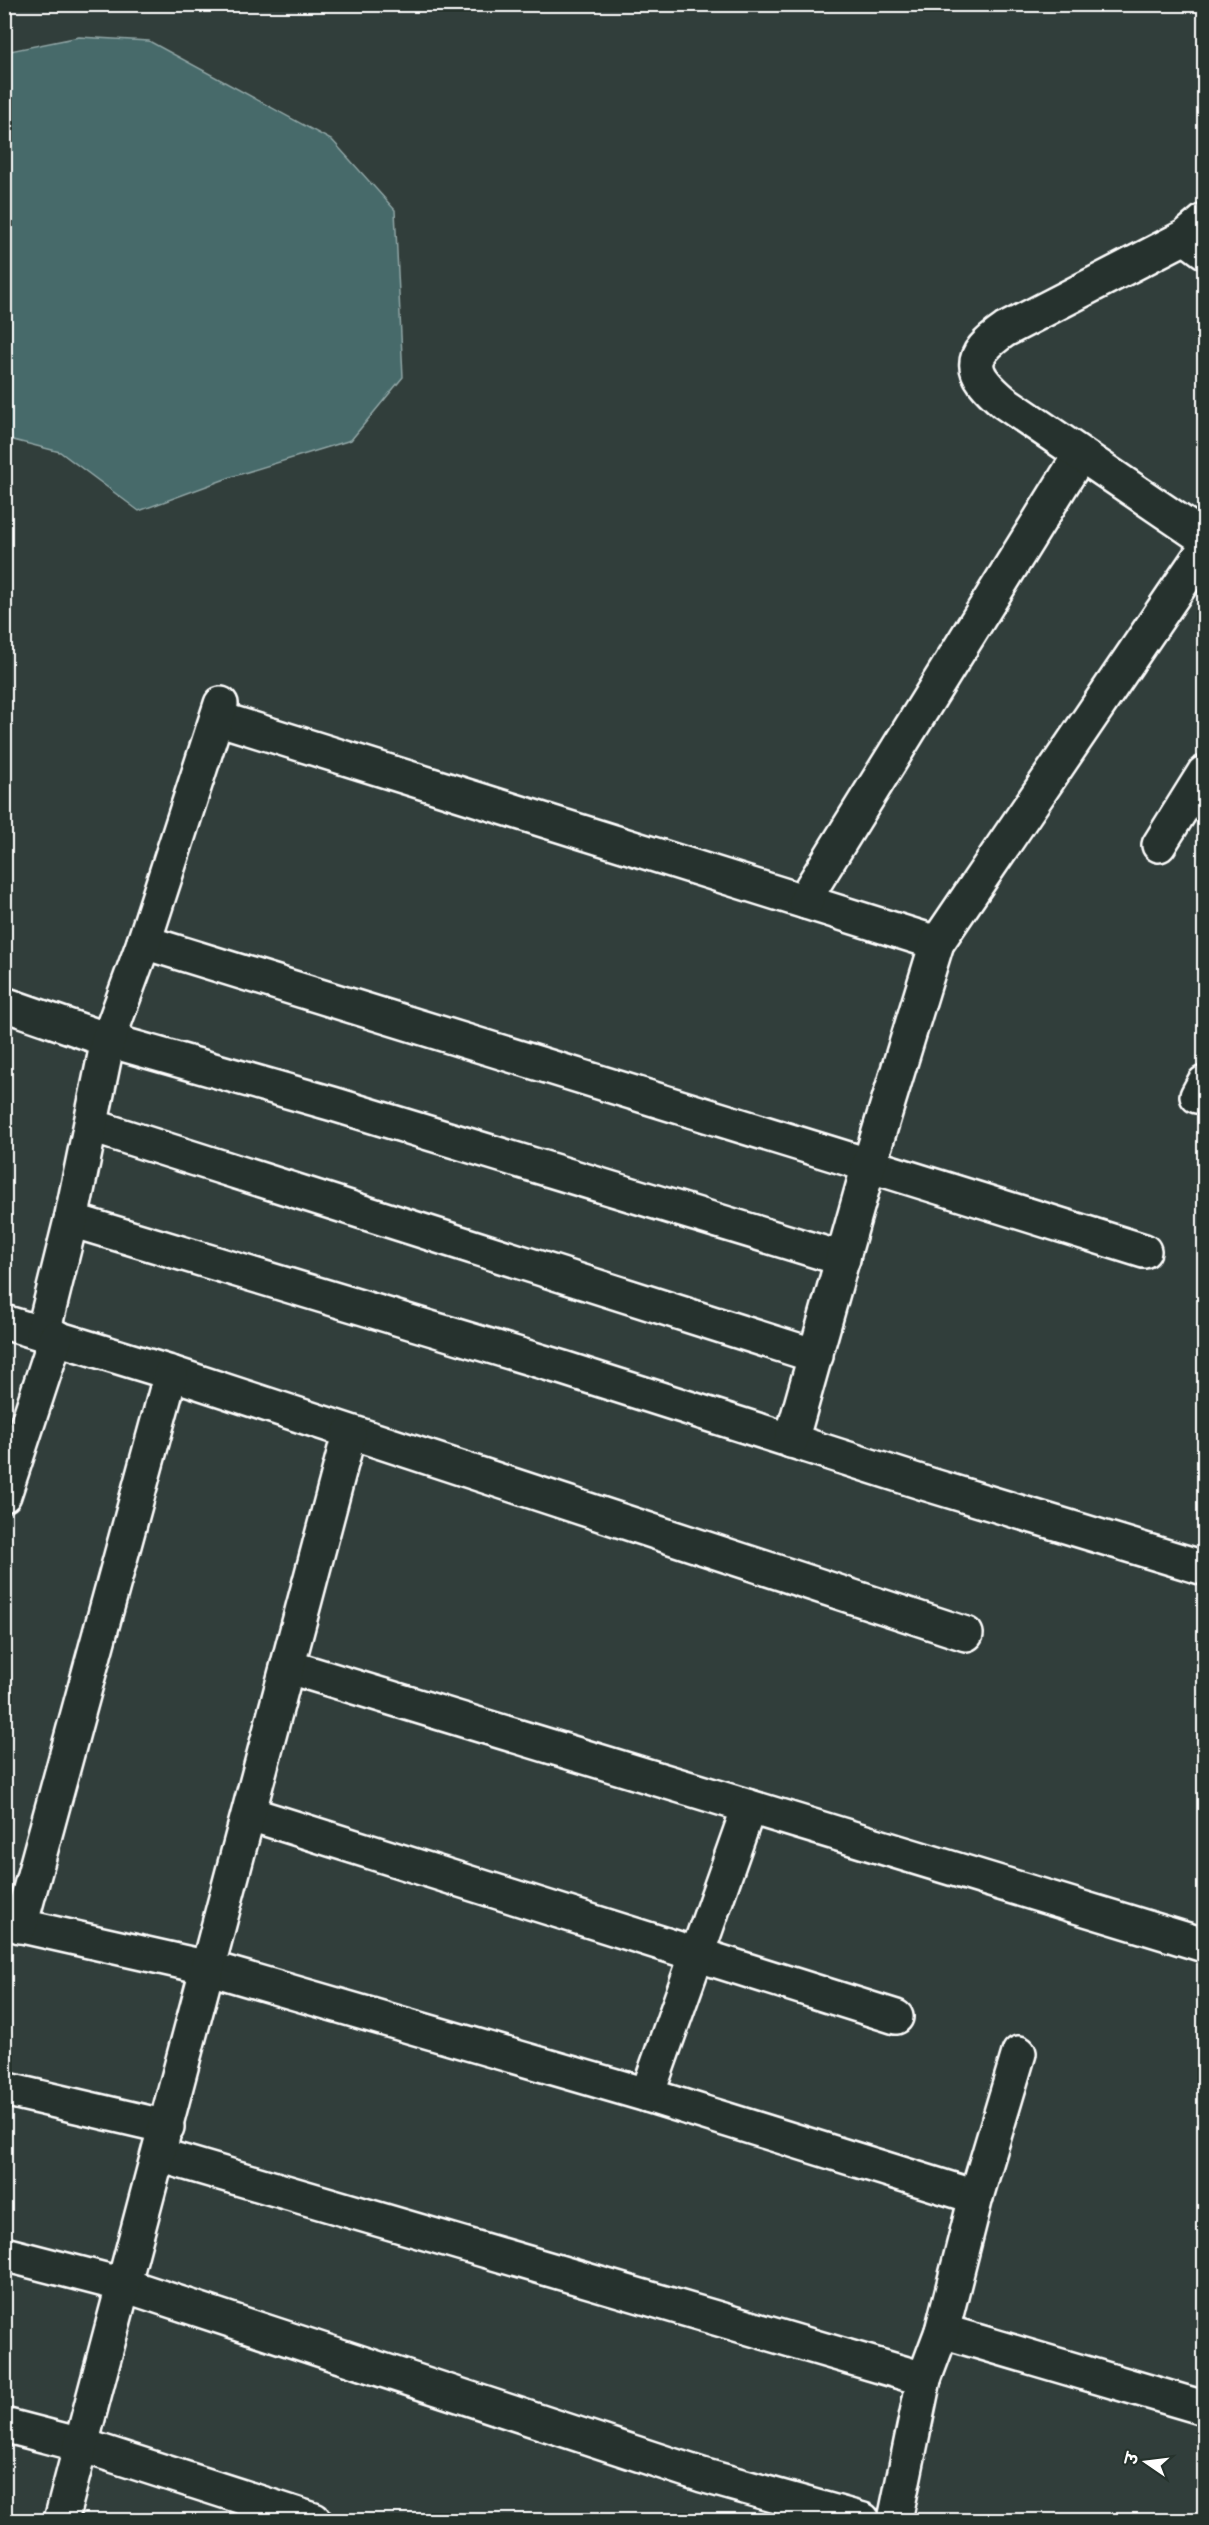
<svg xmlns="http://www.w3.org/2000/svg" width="1209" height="2525" font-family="'Patrick Hand','Playpen Sans Deva',sans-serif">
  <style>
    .water { fill: #476b6b; stroke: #91a6a6; stroke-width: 1.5 }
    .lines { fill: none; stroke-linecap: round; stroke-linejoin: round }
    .street-casing { stroke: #fff; stroke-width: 38 }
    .secondary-casing { stroke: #fff; stroke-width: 38 }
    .street { stroke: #26332d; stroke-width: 33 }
    .secondary { stroke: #26332d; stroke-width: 33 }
  </style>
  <rect width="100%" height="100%" fill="#313e3b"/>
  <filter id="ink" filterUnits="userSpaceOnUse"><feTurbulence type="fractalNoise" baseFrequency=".0167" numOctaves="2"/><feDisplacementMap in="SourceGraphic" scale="12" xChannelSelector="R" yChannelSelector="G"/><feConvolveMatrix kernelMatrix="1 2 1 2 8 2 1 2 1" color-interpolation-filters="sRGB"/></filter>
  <g filter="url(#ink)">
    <polygon class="water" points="79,37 149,41 333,141 395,210 403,377 351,440 231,477 139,511 60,452 5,438 5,52"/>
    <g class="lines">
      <g class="street-casing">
        <g id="street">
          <polyline points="1185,237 1204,251"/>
          <polyline points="217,718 937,943"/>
          <polyline points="1159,845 1204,773"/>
          <polyline points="806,902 812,887 1080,455"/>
          <path d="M 144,942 C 478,1044 811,1147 1144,1251"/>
          <polyline points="4,1004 108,1040 333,1104 843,1259"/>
          <polyline points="1197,1096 1204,1083"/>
          <polyline points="92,1126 816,1356"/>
          <polyline points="71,1220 563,1368 927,1484 1204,1568"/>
          <polyline points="4,1322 171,1373 966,1634"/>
          <polyline points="43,1333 71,1220 108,1040 144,942 221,704"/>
          <polyline points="791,1441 869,1165 937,943 1204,550"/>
          <polyline points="4,1495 56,1337"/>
          <polyline points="289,1667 1204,1945"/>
          <polyline points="250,1814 896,2017"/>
          <polyline points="4,1922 209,1968 647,2095 976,2197"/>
          <polyline points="20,1926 171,1373"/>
          <polyline points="4,2089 167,2127"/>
          <polyline points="647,2095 749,1807"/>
          <polyline points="159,2155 924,2379"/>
          <polyline points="4,2254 124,2285 702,2475 863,2520"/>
          <polyline points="942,2331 1204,2408"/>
          <polyline points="4,2425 81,2445 314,2520"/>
          <polyline points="61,2520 349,1434"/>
          <polyline points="895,2520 924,2379 942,2331 976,2197 1019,2053"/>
        </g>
      </g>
      <g class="secondary-casing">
        <path id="secondary" d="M 1204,221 L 1185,237 L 1005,330 C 966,357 969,372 1004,402 L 1204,538"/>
      </g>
      <use href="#street" class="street"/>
      <use href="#secondary" class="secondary"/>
    </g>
  </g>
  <rect width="1209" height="2525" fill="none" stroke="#26332d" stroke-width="24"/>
  <rect x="12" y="12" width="1185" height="2501" fill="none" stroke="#fff" stroke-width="2" filter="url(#ink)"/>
  <g transform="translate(1146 2462) rotate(284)" stroke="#26332d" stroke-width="4.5" paint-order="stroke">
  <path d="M0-4.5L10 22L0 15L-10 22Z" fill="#ffffff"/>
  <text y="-9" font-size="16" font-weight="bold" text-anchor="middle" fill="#ffffff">उ</text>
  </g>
</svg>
